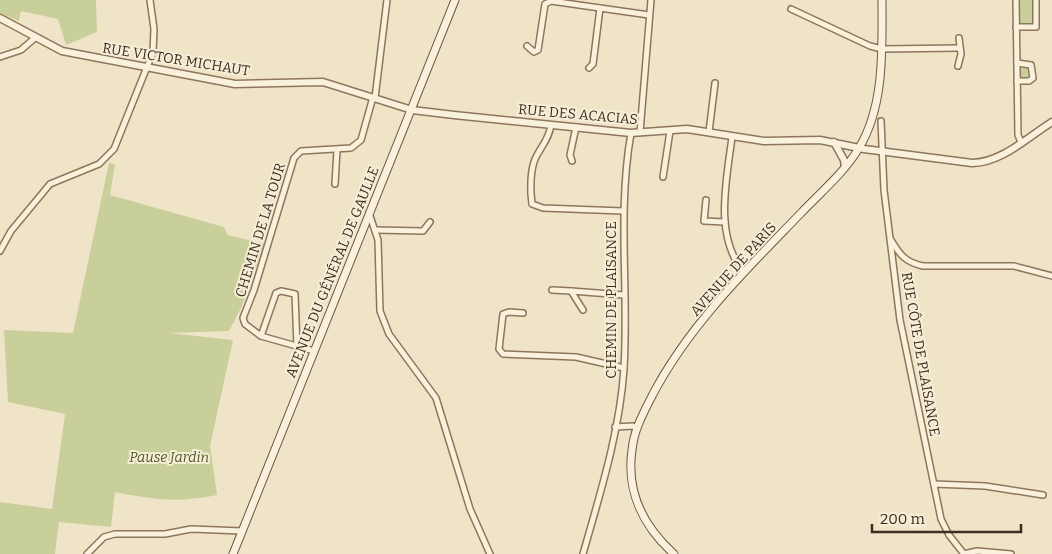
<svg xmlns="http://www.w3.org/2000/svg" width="1052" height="554" font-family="Bitter,serif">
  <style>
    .green { fill: #c9cf9b }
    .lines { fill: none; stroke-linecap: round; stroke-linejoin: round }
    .minor-casing { stroke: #8d765c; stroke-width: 8 }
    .tertiary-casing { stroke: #8d765c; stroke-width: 9 }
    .secondary-casing { stroke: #6f573f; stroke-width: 9 }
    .minor { stroke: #faf1dc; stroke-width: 5 }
    .tertiary { stroke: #faf1dc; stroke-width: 6 }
    .secondary { stroke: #faf1dc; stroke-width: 7 }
    .labels { text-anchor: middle; stroke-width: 4; stroke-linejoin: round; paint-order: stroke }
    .street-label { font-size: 14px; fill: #3d2e20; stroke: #f7eed8 }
    .park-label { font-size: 14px; font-style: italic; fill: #4d5a26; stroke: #f7eed8 }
  </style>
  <rect width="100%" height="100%" fill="#f0e4c8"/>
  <g class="green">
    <polygon points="0,0 96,0 97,32 66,45 58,19 21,11 19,21 0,13"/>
    <polygon points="1019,0 1034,0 1034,20 1029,25 1023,25 1019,21"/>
    <circle cx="1025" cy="73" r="6"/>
    <path d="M 109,163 L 115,164 L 110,195 L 224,227 L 228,235 L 265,244 L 241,308 L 229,331 L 169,333 L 233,340 L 210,446 L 217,495 C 176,503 156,500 115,492 L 111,527 L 59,522 L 55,554 L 0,554 L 0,502 L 52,509 L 65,414 L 8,402 L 4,330 L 73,333 Z"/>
  </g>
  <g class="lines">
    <g class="minor-casing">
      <g id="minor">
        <polyline points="1016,0 1018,135 1021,142"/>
        <polyline points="791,9 870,46 882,49 960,48"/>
        <polyline points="1016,27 1036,27 1036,0"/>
        <polyline points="527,46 534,52 538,50 545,4 551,1 600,8"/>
        <polyline points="0,57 21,50 36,37"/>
        <polyline points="1017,63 1031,65 1033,78 1029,81 1017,81"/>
        <polyline points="958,66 961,54 959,38"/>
        <polyline points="589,68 593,64 600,8 649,15"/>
        <polyline points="375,98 387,0"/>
        <polyline points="881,121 884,190 900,320 941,519 949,535 964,554"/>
        <path d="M 551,125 C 549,139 542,145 536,157 C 530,169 530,191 532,204 L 543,208 L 623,211"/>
        <polyline points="640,132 651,0"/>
        <polyline points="709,132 715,83"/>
        <path d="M 732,137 C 727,178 713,237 744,272"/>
        <polyline points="572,161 570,155 576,127"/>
        <polyline points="663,177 670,131"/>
        <polyline points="335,184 337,150"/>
        <polyline points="706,200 704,221 725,222"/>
        <polyline points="369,213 378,240 380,311 389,334 436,398 470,509 490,554"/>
        <polyline points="375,230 423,231 430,222"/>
        <path d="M 891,240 C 900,255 905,262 923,266 L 1014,266 L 1052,276"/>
        <polyline points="0,251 11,231 50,184 99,164 114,149 153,52 154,29 150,0"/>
        <polyline points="552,290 571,291"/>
        <polyline points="583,310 571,291 624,295"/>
        <polyline points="523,313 509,312 503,314 499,349 503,354 576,357 624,368"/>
        <polyline points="261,336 276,293 281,291 295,294 297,347"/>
        <polyline points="314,351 261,336 245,324 243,318 254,290 294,158 301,151 351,148 361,140 373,97"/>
        <polyline points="615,427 633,426 636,428"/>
        <polyline points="934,484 985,486 1043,495"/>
        <polyline points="87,554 104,537 115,534 165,534 191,529 242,531"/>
        <path d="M 583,554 C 600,494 620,431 624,368 C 629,288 617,214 631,133"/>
        <polyline points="963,554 977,551 1011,554"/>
      </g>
    </g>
    <g class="tertiary-casing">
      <g id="tertiary">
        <path d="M 0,18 L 62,51 L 235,84 L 323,82 L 412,110 L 454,115 L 631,133 L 687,129 L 764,141 L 820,140 L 864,149 L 972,163 C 1001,163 1028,137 1052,122"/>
        <polyline points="834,142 844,160 845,167"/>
      </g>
    </g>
    <g class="secondary-casing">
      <g id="secondary">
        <polyline points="233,554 455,0"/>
        <path d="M 674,554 C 644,527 626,492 632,450 C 634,429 644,412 653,394 C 690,324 747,269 801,213 C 821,192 844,173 859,148 C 885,105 882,48 882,0"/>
      </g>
    </g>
    <use href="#minor" class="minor"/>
    <use href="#tertiary" class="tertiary"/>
    <use href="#secondary" class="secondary"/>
  </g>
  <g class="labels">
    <g class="street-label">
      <text transform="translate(176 59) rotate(9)" y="5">RUE VICTOR MICHAUT</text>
      <text transform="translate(578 114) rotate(5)" y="5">RUE DES ACACIAS</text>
      <text transform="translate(260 230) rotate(-73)" y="5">CHEMIN DE LA TOUR</text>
      <text transform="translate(733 269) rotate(-48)" y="5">AVENUE DE PARIS</text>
      <text transform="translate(332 272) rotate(-68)" y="5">AVENUE DU GÉNÉRAL DE GAULLE</text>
      <text transform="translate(611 300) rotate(-90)" y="5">CHEMIN DE PLAISANCE</text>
      <text transform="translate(921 354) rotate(80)" y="5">RUE CÔTE DE PLAISANCE</text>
    </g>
    <g class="park-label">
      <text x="169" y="462">Pause Jardin</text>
    </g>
  </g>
  <path d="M872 524v8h149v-8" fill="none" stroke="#3d2e20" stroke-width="2.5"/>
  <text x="880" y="524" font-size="15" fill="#3d2e20" stroke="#f7eed8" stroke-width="4" paint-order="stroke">200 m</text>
</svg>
